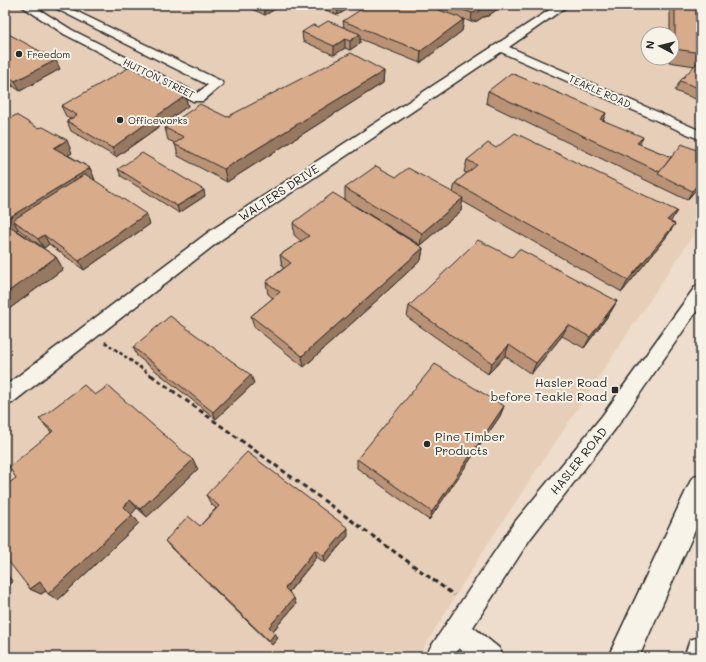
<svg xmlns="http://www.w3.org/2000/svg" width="706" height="662" font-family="Mali,sans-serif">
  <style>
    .built { fill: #e7ceb8; fill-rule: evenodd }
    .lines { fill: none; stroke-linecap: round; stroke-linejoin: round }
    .minor-casing { stroke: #2b2b2b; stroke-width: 3 }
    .major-casing { stroke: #2b2b2b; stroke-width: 3 }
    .path-far1 { stroke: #2b2b2b; stroke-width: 2.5; stroke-dasharray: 3.5 2.5; stroke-linecap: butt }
    .path { stroke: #2b2b2b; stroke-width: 3; stroke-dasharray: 5 3.5; stroke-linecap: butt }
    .minor { fill: #f7f3e8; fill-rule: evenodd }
    .major { fill: #f7f3e8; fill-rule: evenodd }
    .wall { fill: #ba9377; stroke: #2b2b2b }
    .shaded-wall { fill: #977861; stroke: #2b2b2b }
    .building { fill: #d8ab8a; stroke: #2b2b2b }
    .poi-dot { fill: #2b2b2b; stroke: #f7f3e8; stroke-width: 1.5 }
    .labels { text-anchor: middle; stroke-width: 4; stroke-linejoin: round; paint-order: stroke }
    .far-poi-label { font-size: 10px; fill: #2b2b2b; stroke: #f7f3e8; text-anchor: start }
    .far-street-label { font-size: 10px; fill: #2b2b2b; stroke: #f7f3e8 }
    .street-label { font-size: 12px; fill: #2b2b2b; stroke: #f7f3e8 }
    .poi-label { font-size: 12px; fill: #2b2b2b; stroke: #f7f3e8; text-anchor: end }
  </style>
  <rect width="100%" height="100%" fill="#edc"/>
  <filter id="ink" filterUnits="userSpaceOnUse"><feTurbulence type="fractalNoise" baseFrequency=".025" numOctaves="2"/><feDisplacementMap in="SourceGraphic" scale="8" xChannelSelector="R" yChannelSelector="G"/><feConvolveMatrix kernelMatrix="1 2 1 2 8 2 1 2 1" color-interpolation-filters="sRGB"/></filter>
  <g filter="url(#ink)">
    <path class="built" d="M 5,5 L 701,5 L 701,223 L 487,545 L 418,657 L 5,657 ZM 648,34 L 672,34 L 672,58 L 648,58 Z"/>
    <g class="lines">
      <g class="minor-casing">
        <g id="minor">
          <polygon points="20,5 32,5 72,30 197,93 208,85 49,5 63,5 221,81 223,84 203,101 193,101 64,34"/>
          <polygon points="557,5 569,5 509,47 701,131 701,140 501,52 222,239 12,403 5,406 5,386 210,231"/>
          <polygon points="701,285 701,305 616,428 530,539 473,627 499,648 503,657 470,657 459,648 454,657 426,657 430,648 514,523 602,416 695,287"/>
        </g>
      </g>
      <g class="major-casing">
        <g id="major">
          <polygon points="701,474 701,517 639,657 608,657 692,478"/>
          <polygon points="701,636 701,657 684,657 690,640"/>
        </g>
      </g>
      <polyline class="path-far1" points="105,342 152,376"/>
      <polyline class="path" points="151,375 454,595"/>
      <use href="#minor" class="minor"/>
      <use href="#major" class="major"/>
    </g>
    <g class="wall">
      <polygon points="243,5 282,5 265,15"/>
      <polygon points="313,5 354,5 338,15"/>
      <polygon points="440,5 503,5 488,16 483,17 477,21 471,22 464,19 462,31 420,63 360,39 360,43 350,50 345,48 334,55 303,41 302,32 318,27 344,27 343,21 440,10"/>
      <polygon points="670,5 701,5 701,101 675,91 680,81 695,66 669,62 669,58 672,58 672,34 670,34"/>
      <polygon points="5,32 60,69 20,91 13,86 5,90"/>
      <polygon points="384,71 383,83 227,182 178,156 175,143 168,140 165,128 227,117"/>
      <polygon points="488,91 606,113 603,120 639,144 671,157 701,152 701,184 687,200 486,103"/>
      <polygon points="185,96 188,106 116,157 71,131 67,121 70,119 66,116 61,106"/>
      <polygon points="5,121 72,153 68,155 90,168 95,180 94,181 150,224 84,270 49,244 44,248 18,229 16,230 56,257 63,269 5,312"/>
      <polygon points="496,148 675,224 667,236 622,292 462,201 461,211 420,245 355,206 423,248 421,260 304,367 254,327 251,316 273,298 268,294 266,282 284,268 282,267 280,255 301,241 294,235 293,223 345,200 345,188 396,177 453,193 455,183 467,173 464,172 467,160"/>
      <polygon points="118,169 205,196 179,213 121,176"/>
      <polygon points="512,257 617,301 610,313 584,348 562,336 531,374 505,356 488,374 407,317 409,306"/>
      <polygon points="133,347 254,383 216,419 137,356"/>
      <polygon points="95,395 198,469 147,517 137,508 131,514 139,523 58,600 46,591 41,594 30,589 16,478 51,432 39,419"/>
      <polygon points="504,406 500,416 429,520 357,468 357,459"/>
      <polygon points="206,495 348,536 325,563 317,557 289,592 296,604 273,631 278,638 272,645 171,548 165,541 200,526 216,508 211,504"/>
    </g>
    <g class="shaded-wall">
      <polygon points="264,5 282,5 265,15"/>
      <polygon points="337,5 354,5 338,15"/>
      <polygon points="492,5 503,5 488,16 483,17 477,21 471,22 472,13"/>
      <polygon points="464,19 462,31 420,63 421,51"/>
      <polygon points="360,34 360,43 350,50 350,41"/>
      <polygon points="345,39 345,48 334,55 334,46"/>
      <polygon points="56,60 60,69 20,91 15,81"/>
      <polygon points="384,71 383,83 227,182 224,169"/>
      <polygon points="8,76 13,86 5,90 5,78"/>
      <polygon points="185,96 188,106 116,157 112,148"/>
      <polygon points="606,113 601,126 600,119"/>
      <polygon points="643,137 637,149 637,143"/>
      <polygon points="67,140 72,153 60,160 54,148"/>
      <polygon points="90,168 95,180 22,227 13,220 18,229 11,234 5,224 5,220"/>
      <polygon points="701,181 701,184 687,200 692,191"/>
      <polygon points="204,190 205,196 179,213 177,206"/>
      <polygon points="463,198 461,211 420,245 422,233"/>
      <polygon points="677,211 670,223 667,220"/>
      <polygon points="146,214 150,224 84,270 79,261"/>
      <polygon points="675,224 667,236 622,292 628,280"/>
      <polygon points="44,235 49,244 44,248 38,239"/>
      <polygon points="423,248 421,260 304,367 302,356"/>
      <polygon points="56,257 63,269 5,312 5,294"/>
      <polygon points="617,301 610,313 584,348 590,337"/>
      <polygon points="568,325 562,336 531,374 536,363"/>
      <polygon points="509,345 505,356 488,374 492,363"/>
      <polygon points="251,375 254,383 216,419 213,412"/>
      <polygon points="504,406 500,416 429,520 432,512"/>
      <polygon points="193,460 198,469 147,517 140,509"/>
      <polygon points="130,500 137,508 131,515 124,507"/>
      <polygon points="132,515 139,523 58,600 48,594"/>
      <polygon points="348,528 348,536 325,563 324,556"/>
      <polygon points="315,550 317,557 287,594 285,588"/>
      <polygon points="5,572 13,582 5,589"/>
      <polygon points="40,582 50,588 41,594 30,589"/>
      <polygon points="294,598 296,604 272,632 269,627"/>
      <polygon points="275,633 278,638 272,645 269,641"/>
    </g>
    <g class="building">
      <polygon points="368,5 425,5 464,19 421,51 343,21"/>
      <polygon points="450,5 492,5 490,7 484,7 478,12 472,13"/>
      <polygon points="675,5 701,5 701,53 675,49"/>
      <polygon points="328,21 360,34 350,41 345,39 334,46 302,32 313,25 318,27"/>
      <polygon points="5,32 56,60 15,81 8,76 5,78"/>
      <polygon points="351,53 384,71 224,169 174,144 184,137 165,128 200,104 227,117"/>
      <polygon points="697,63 701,64 701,89 680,81"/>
      <polygon points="130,67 185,96 112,148 67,121 77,115 61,106"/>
      <polygon points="511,73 606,113 600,119 643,137 637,143 671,157 660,172 488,91"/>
      <polygon points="16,115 38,128 43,127 67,140 54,148 90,168 5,220 5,121"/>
      <polygon points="515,133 677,211 667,220 675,224 628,280 455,183 477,165 467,160 488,143 496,148"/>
      <polygon points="682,144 701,152 701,181 692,191 658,174"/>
      <polygon points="142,153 204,190 177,206 118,169"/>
      <polygon points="376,166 396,177 408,168 463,198 422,233 345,188"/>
      <polygon points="85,174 146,214 79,261 44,235 38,239 13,220"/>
      <polygon points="333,193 423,248 302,356 251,316 280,292 266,282 291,263 280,255 309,236 293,223"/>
      <polygon points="5,223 56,257 5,294"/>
      <polygon points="478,240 512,257 519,249 617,301 590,337 568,325 536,363 509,345 492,363 409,306"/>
      <polygon points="170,316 251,375 213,412 133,347"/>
      <polygon points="435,364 504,406 432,512 357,459"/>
      <polygon points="84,385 95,395 108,386 193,460 140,509 130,500 124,507 132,515 48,594 40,582 30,589 5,557 5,486 16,478 9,467 53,431 39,419"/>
      <polygon points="247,452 348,528 324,556 315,550 285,588 294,598 269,627 275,633 269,641 165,541 188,516 200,526 219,506 206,495"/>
    </g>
  </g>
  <g class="poi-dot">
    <circle cx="19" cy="54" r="4"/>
    <circle cx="120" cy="120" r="4"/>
    <rect x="611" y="386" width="8" height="8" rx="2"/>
    <circle cx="427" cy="444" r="4"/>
  </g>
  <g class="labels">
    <g class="far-poi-label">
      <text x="27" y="58">Freedom</text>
      <text x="128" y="124">Officeworks</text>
    </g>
    <g class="far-street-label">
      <text transform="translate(159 78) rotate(26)" y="4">HUTTON STREET</text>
      <text transform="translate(600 91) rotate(24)" y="4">TEAKLE ROAD</text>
    </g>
    <g class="street-label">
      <text transform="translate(279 193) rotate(-33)" y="4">WALTERS DRIVE</text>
      <text transform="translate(579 461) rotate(-51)" y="4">HASLER ROAD</text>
    </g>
    <g class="poi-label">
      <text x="607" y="387">Hasler Road<tspan x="607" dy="14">before Teakle Road</tspan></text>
      <text x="435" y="441" text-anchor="start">Pine Timber<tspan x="435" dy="14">Products</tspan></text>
    </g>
  </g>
  <rect width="706" height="662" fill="none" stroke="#f7f3e8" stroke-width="20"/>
  <rect x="10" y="10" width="686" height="642" fill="none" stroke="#2b2b2b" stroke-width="1.5" filter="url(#ink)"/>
  <g transform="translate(660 46) rotate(277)"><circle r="19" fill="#f7f3e8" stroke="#a5a39c"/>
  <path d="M0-3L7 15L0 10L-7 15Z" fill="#2b2b2b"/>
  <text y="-6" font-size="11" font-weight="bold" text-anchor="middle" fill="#2b2b2b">N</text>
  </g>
</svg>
